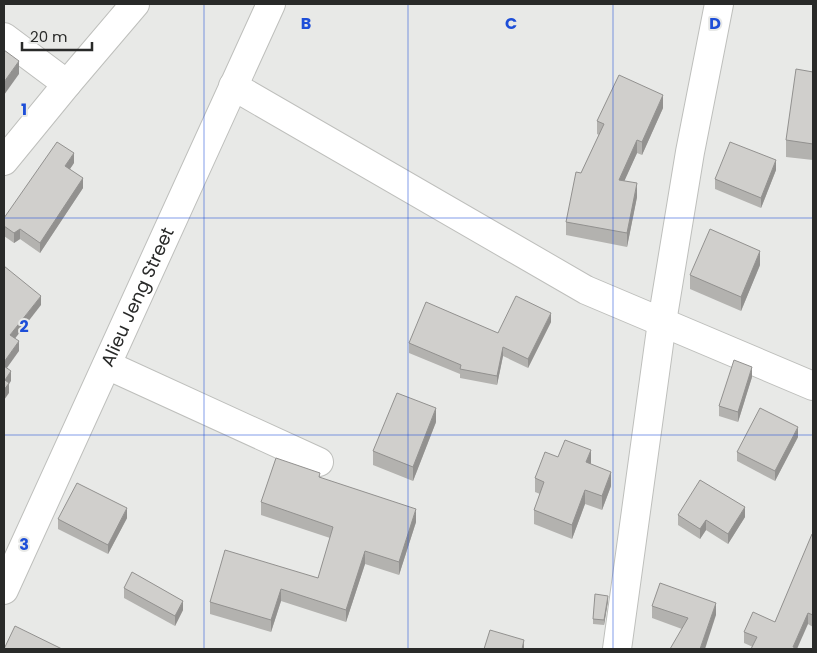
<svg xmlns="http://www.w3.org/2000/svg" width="817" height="653" font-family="Poppins,sans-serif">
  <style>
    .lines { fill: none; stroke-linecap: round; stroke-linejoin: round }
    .minor-casing { stroke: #bebfbc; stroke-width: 30 }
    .tertiary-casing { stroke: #bebfbc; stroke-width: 30 }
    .minor { stroke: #fff; stroke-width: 28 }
    .tertiary { stroke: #fff; stroke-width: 28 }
    .wall { fill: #b3b2af }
    .shaded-wall { fill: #92918f }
    .building { fill: #d0cfcc; stroke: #92918f }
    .grid { fill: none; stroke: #1d4ed8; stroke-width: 1; stroke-opacity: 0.55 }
    .labels { text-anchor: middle; stroke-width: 4; stroke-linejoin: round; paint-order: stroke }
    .street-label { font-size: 18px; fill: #292a29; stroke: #e8e9e7 }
    .grid-label { font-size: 16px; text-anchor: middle; font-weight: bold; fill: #1d4ed8; stroke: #e8e9e7; stroke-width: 4; stroke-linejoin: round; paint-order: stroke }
  </style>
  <rect width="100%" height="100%" fill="#e8e9e7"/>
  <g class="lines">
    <g class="minor-casing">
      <g id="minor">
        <polyline points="4,37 67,84"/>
        <polyline points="233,86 586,290 813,386"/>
        <polyline points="107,365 319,462"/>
        <path id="s1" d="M 4,590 L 271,4"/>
        <polyline points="617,649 662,322 690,152 719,4"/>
      </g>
    </g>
    <g class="tertiary-casing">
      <polyline id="tertiary" points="4,161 67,84 135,4"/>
    </g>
    <use href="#minor" class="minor"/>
    <use href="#tertiary" class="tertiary"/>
  </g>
  <g class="wall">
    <polygon points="813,72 813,160 786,157 786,140"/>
    <polygon points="663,108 642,155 637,153 624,181 637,197 627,247 566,235 566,222 581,173 599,135 597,134 597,121"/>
    <polygon points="74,163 70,169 83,188 40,253 20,239 14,243 4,236 4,218"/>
    <polygon points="776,170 761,208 715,189 715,179"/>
    <polygon points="760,265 741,311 690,289 690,275"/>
    <polygon points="551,322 528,368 503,356 497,385 460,378 460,374 409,353 409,343 498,333"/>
    <polygon points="752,377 738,422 719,416 719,406"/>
    <polygon points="436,422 413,481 373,465 373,451"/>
    <polygon points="798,437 775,481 737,461 737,452"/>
    <polygon points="558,457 591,464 611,486 602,510 585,504 572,539 534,524 534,510 540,494 535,492 535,478"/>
    <polygon points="320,478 416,522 399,575 365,564 346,622 281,601 271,632 210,614 210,602 318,578 330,538 261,515 261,502"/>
    <polygon points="678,515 745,517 728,544 706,530 700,539 678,525"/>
    <polygon points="127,518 108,554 58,529 58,519"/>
    <polygon points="813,535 813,627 808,624 753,647 744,643 744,632 775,622"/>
    <polygon points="124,588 183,610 175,626 124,598"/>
    <polygon points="608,601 604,625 593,624 593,619"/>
    <polygon points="652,606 716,615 682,629 652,618"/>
  </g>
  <g class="shaded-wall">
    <polygon points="19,61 19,74 4,95 4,82"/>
    <polygon points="663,95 663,108 642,155 642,142"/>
    <polygon points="637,140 637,153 619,193 619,180"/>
    <polygon points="74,153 74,163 65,176 65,166"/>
    <polygon points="776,160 776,170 761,208 761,198"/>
    <polygon points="83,178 83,188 40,253 40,243"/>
    <polygon points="637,183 637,197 627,247 627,233"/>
    <polygon points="20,229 20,239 14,243 14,233"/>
    <polygon points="760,251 760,265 741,311 741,297"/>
    <polygon points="41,296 41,305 10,345 10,335"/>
    <polygon points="551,313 551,322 528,368 528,359"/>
    <polygon points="19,341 19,351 4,372 4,362"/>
    <polygon points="503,347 503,356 497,385 497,376"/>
    <polygon points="752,367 752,377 738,422 738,412"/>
    <polygon points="11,371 11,381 9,384 9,393 4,400 5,380"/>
    <polygon points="436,408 436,422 413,481 413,467"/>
    <polygon points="798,427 798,437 775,481 775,471"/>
    <polygon points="591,450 591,464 586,476 586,462"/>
    <polygon points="611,472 611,486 602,510 602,496"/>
    <polygon points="585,490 585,504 572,539 572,525"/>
    <polygon points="745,507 745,517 728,544 728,534"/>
    <polygon points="127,508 127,518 108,554 108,545"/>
    <polygon points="416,509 416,522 399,575 399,562"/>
    <polygon points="706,520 706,530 700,539 700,529"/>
    <polygon points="365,551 365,564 346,622 346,610"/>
    <polygon points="281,589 281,601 271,632 271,620"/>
    <polygon points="608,596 608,601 604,625 604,620"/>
    <polygon points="183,601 183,610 175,626 175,616"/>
    <polygon points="716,603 716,615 705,649 700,649"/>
    <polygon points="808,613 808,624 797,649 793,647"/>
    <polygon points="524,640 524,649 522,649"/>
  </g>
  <g class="building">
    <polygon points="4,50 19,61 4,82"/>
    <polygon points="796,69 813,72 813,144 786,140"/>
    <polygon points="619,75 663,95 642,142 637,140 619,180 637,183 627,233 566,222 576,172 581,173 604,124 597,121"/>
    <polygon points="57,142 74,153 65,166 83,178 40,243 20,229 14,233 4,226 4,218"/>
    <polygon points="730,142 776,160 761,198 715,179"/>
    <polygon points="710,229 760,251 741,297 690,275"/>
    <polygon points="4,266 41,296 10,335 19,341 4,362"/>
    <polygon points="516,296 551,313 528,359 503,347 497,376 460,369 461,365 409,343 426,302 498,333"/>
    <polygon points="734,360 752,367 738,412 719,406"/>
    <polygon points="4,366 11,371 5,380 9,383 4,390"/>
    <polygon points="397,393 436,408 413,467 373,451"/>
    <polygon points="760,408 798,427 775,471 737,452"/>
    <polygon points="565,440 591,450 586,462 611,472 602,496 585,490 572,525 534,510 544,482 535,478 545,452 558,457"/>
    <polygon points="276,458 320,473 319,477 416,509 399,562 365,551 346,610 281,589 271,620 210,602 225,550 318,578 333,527 261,502"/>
    <polygon points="700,480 745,507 728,534 706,520 700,529 678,515"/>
    <polygon points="77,483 127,508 108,545 58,519"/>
    <polygon points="812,534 813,535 813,615 808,613 793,647 798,649 751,649 757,637 744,632 753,612 775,622"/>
    <polygon points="132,572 183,601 175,616 124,588"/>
    <polygon points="660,583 716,603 700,649 670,649 688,618 652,606"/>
    <polygon points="595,594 608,596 604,620 593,619"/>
    <polygon points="15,626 62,649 4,649"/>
    <polygon points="490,630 524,640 522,649 484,649"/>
  </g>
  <path class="grid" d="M 204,4 L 204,649M 408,4 L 408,649M 613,4 L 613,649M 4,218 L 813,218M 4,435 L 813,435"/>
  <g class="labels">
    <g class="street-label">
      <text dy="6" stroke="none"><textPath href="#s1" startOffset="322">Alieu Jeng Street</textPath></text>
    </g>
  </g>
  <g class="grid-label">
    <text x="306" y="29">B</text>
    <text x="511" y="29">C</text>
    <text x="715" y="29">D</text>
    <text x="24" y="115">1</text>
    <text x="24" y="332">2</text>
    <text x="24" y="550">3</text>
  </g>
  <rect width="817" height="653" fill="none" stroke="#292a29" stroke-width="10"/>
  <path d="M22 42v8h70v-8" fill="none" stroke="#292a29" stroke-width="2.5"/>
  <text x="30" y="42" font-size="15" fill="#292a29" stroke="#e8e9e7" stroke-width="4" paint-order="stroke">20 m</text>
</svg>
